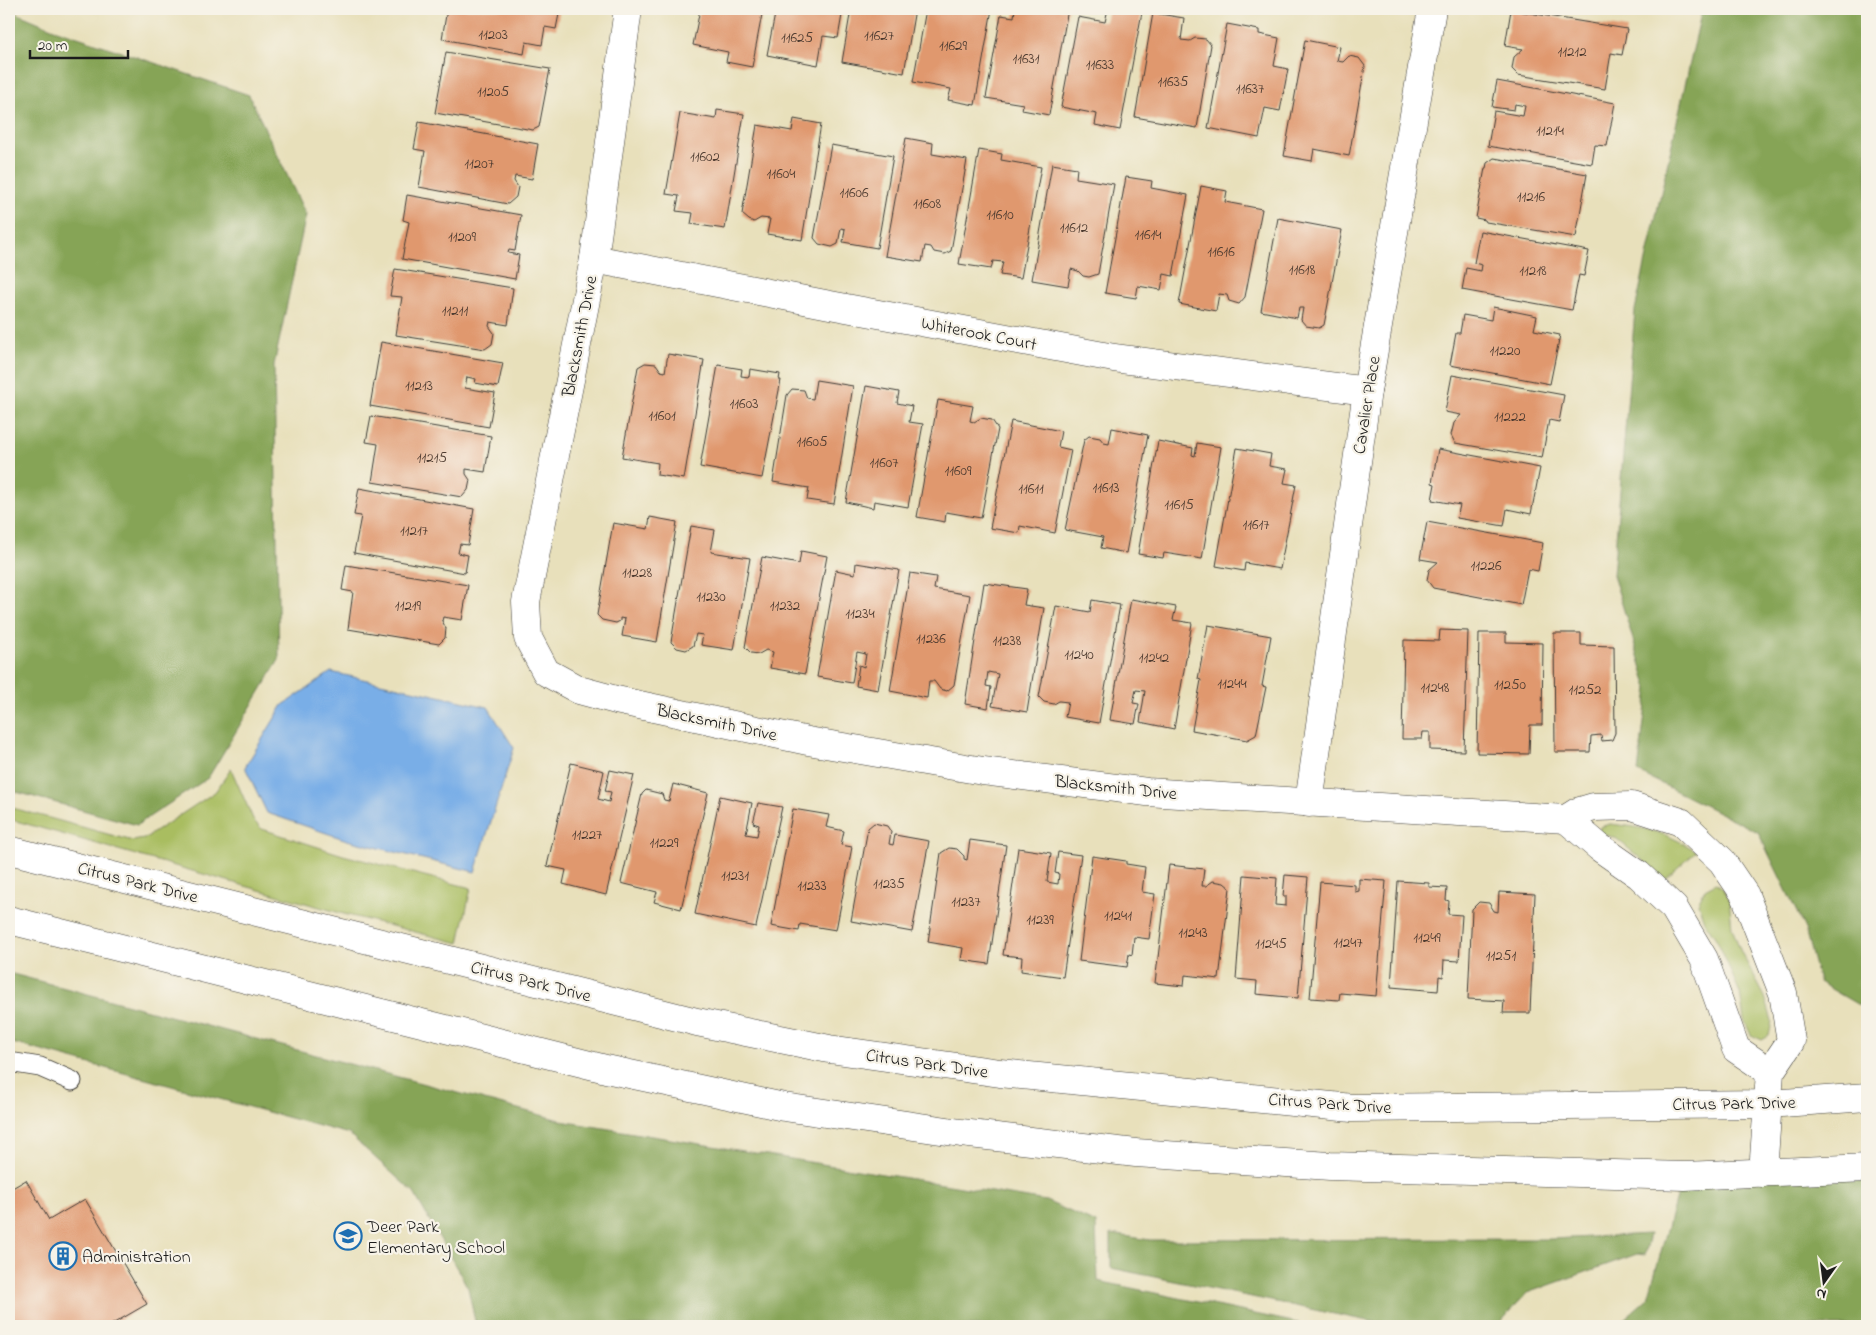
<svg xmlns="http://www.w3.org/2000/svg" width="1876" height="1335" font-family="'Indie Flower',sans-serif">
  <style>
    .green { fill: #a9bd61; stroke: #626c3e }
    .forest { fill: #86a457; stroke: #51603a }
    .water { fill: #79aee7; stroke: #4a6582 }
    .building { fill: #e0986e }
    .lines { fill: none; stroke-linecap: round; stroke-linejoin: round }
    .service-casing { stroke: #3b3934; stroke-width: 21 }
    .minor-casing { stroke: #3b3934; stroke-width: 29 }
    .tertiary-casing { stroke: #3b3934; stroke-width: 29 }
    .service { stroke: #fff; stroke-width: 19 }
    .minor { stroke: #fff; stroke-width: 28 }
    .tertiary { stroke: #fff; stroke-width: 28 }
    .labels { text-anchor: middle; stroke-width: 4.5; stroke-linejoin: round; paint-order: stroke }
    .number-label { font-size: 15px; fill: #4d3b30 }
    .street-label { font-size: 18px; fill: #1c1c1c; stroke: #f7f3e8 }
    .poi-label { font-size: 18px; fill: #1c1c1c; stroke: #f7f3e8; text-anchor: start }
  </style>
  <rect width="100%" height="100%" fill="#f7f3e8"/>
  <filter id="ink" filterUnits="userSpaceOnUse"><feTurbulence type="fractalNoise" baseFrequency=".02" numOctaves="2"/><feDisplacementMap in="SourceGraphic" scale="10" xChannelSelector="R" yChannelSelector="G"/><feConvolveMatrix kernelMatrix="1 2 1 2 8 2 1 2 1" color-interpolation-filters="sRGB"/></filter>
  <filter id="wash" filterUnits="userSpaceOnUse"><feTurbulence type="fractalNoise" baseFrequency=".0096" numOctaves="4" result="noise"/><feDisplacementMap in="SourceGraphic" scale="20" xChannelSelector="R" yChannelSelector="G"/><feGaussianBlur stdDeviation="1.12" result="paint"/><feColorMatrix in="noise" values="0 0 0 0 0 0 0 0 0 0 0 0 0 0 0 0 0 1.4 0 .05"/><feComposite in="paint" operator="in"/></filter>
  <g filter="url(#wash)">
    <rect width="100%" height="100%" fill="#e8e0bb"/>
    <g class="green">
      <polygon points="231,769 254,821 262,829 343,855 471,888 459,943 344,914 9,819 9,807 133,841 144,839 215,792"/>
      <path d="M 1610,824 C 1647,828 1664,831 1696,851 L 1665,879 L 1617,839 L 1599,832 L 1600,827 Z"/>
      <polygon points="1716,883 1723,888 1729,898 1732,928 1741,952 1765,997 1772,1021 1769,1036 1762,1040 1751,1035 1744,1020 1740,993 1717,940 1704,921 1698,903 1705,889"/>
    </g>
    <g class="forest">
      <polygon points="1702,9 1867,9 1867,1010 1819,982 1805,929 1758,832 1638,772 1648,688 1613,575 1635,310"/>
      <polygon points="9,10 54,29 249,95 306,215 274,365 279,660 208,778 137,825 9,790"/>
      <polygon points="9,973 567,1122 1046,1201 1096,1223 1098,1281 1312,1326 476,1326 468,1288 414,1193 349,1134 9,1042"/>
      <polygon points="1867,1172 1867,1326 1616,1326 1648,1298 1677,1194 1720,1173"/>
      <polygon points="1111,1234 1150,1240 1551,1239 1650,1234 1645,1255 1637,1254 1527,1293 1497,1326 1400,1326 1368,1321 1111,1268"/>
    </g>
    <polygon class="water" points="331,672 488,707 514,748 475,872 347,840 267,813 245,767 283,705"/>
    <g id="blocks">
      <g class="building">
        <polygon points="447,9 560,9 556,29 545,27 542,45 526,42 524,54 442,39"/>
        <polygon points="700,9 763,9 752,67 726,62 728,52 693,45"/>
        <polygon points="776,9 843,9 838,38 823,36 818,65 767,55"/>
        <polygon points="851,9 915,9 904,73 842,62"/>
        <polygon points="926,9 992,9 975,105 948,100 951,89 913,82"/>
        <polygon points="1015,9 1068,9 1049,115 1022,110 1023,104 986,98 1001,15 1014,17"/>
        <polygon points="1108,9 1121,9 1142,12 1120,130 1095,125 1097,114 1061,107 1078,17 1105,22"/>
        <polygon points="1511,10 1627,29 1622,55 1611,53 1605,89 1518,75 1512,69 1514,57 1523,49 1505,46"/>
        <polygon points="1153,13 1184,18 1181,40 1190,41 1195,38 1206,39 1211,45 1197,128 1135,117"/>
        <polygon points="1227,24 1259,30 1259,34 1279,38 1274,66 1288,69 1280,111 1265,108 1259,138 1208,128"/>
        <polygon points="1305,40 1340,47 1337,61 1343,62 1349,56 1359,58 1365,66 1349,156 1314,149 1312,161 1284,156"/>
        <polygon points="446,52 550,69 539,127 533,130 435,113"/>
        <polygon points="1497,81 1615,103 1607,146 1595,145 1592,164 1488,146 1494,111 1523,116 1525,106 1515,104 1514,110 1492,107"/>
        <polygon points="717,110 744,114 725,229 691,224 693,213 676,211 679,196 666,194 680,113 716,119"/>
        <polygon points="794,119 821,124 802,240 767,234 770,219 761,218 754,222 749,220 742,214 757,125 792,131"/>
        <polygon points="419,122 538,144 532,179 515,176 514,181 518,187 516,197 508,204 419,187 425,151 414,149"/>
        <polygon points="906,138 933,143 932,154 967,160 951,251 945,254 934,252 931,247 925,246 922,262 885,256"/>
        <polygon points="831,145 893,156 877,248 843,242 845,229 841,228 838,244 832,247 819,244 814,238"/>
        <polygon points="979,150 1002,154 1001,160 1041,167 1021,278 1000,275 1003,262 993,261 991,269 959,264"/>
        <polygon points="1494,158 1587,174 1576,237 1486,222 1485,220 1476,218 1485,168 1486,168 1487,163"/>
        <polygon points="1052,164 1077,168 1076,178 1114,184 1098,274 1089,277 1083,276 1078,271 1071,269 1068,286 1032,280"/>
        <polygon points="1126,177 1152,181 1151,188 1188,195 1173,276 1164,274 1161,290 1138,286 1136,298 1105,293"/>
        <polygon points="1201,186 1227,191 1225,202 1262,209 1245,297 1239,304 1229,301 1227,295 1219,294 1216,311 1179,304"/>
        <polygon points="407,195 521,215 515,251 509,250 508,253 519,255 515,279 402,259 409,222 403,220"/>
        <polygon points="1278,218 1342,230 1324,325 1319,328 1306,326 1301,320 1303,308 1299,308 1297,318 1261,311"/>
        <polygon points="1480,231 1589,251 1584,276 1579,275 1572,310 1462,290 1466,268 1481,271 1482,265 1474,263"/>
        <polygon points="395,269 513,288 508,325 490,322 489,326 494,333 492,344 485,349 396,335 402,297 390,296"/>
        <polygon points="1493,307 1537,316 1534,330 1560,335 1550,384 1450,365 1456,333 1460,333 1463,315 1491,320"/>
        <polygon points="381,342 503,363 498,387 475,383 476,379 467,377 465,388 495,393 489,427 370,406"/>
        <polygon points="668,354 704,360 684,479 657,475 658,463 622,457 638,367 645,363 656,364 661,371 665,372"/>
        <polygon points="718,365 742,369 741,376 749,377 750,369 780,374 779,380 781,380 762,478 700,467"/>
        <polygon points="1452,375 1564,395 1559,422 1549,420 1542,458 1455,443 1451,435 1454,423 1461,415 1445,412"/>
        <polygon points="816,380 853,386 834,504 807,500 809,488 773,482 787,395 792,389 804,390 807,398 813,399"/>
        <polygon points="866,386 899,392 897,403 912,406 909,422 923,424 908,507 874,501 873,508 846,502"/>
        <polygon points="938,400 973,406 970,421 974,422 981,418 992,420 998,429 981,518 946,512 945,522 917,517"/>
        <polygon points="371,416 491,436 485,472 466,469 466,474 470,480 468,490 462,497 372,482 378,444 366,442"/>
        <polygon points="1011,421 1061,431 1058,447 1071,450 1055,533 1020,526 1019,533 990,528"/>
        <polygon points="1112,428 1148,435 1126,553 1101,548 1103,537 1065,530 1084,440 1089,436 1100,438 1104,443 1109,444"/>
        <polygon points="1158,441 1193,448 1192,455 1195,456 1197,443 1221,447 1202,559 1164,553 1163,558 1138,554"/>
        <polygon points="1237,448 1271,454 1269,466 1287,469 1284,483 1296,485 1280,569 1245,563 1244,571 1216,566"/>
        <polygon points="1438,449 1540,468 1531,514 1507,509 1504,526 1457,518 1460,505 1432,500 1435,484 1432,483"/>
        <polygon points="359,488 474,509 468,545 460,544 458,553 468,555 465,573 354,553 361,516 354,515"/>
        <polygon points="650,517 677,522 657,642 622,636 625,619 620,618 620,621 616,623 602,620 597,615 613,523 648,529"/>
        <polygon points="1427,522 1543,543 1538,571 1528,569 1521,605 1433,588 1427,580 1429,570 1438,562 1420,559"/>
        <polygon points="691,526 715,530 711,552 750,558 734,650 701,645 703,635 696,634 693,646 686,650 677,648 671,642"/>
        <polygon points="801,551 827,556 805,674 770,668 773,652 766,650 759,654 751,653 745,647 762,557 799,564"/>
        <polygon points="856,563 899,570 878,690 856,686 859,665 864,667 866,654 857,652 852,683 817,677 836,570 855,574"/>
        <polygon points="346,565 468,585 462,620 443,617 442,621 446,628 445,638 439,644 348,629 353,592 342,590"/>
        <polygon points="910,573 936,577 934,589 970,595 954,685 947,691 940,689 934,681 929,681 927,698 890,691"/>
        <polygon points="984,583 1027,589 1024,605 1044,608 1027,712 992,706 998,674 988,672 986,686 991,687 988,708 965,704"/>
        <polygon points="1131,599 1176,607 1173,620 1192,623 1174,729 1140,722 1145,691 1136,690 1133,703 1139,704 1135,724 1110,720"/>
        <polygon points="1092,600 1120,605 1099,723 1065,717 1068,702 1059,701 1054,704 1044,702 1039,697 1056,606 1090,612"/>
        <polygon points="1208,625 1271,636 1262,686 1266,687 1256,735 1247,740 1192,730 1201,680 1198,679"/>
        <polygon points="1440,630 1468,631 1464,751 1430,750 1430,732 1423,732 1422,739 1402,739 1404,640 1439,641"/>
        <polygon points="1479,633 1506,633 1506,642 1543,643 1542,725 1530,725 1529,754 1477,753"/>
        <polygon points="1554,633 1581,633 1581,645 1614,646 1615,733 1612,740 1602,741 1601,735 1591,736 1590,752 1555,752"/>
        <polygon points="571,763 604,771 598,799 609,802 611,792 605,791 610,770 634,775 606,895 563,884 566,870 547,866"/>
        <polygon points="673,784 708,793 681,909 654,902 657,892 621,883 642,794 646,790 662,794 664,800 669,801"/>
        <polygon points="720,796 752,803 746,834 757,836 759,825 753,823 758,803 782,807 756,927 695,914"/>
        <polygon points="793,809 829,815 826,827 844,831 841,845 852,847 836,930 800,924 799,931 771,926"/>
        <polygon points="874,823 887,826 891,832 889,844 893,845 895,835 929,841 912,932 851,921 868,828"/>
        <polygon points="970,840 1006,845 989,964 961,960 963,948 928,942 941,853 949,848 957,849 964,856 964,859 967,860"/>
        <polygon points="1018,848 1051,853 1047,882 1058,884 1059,874 1055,873 1058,852 1081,855 1063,977 1021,971 1022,957 1003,955"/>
        <polygon points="1092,856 1126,861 1126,864 1145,867 1142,892 1155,894 1149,939 1134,937 1132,955 1129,954 1127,967 1079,961"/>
        <polygon points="1169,865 1204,869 1202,886 1206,886 1213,881 1224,883 1230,888 1219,979 1185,975 1184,986 1155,983"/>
        <polygon points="1244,875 1277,878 1275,905 1286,906 1286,896 1283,896 1285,875 1308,877 1298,998 1256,994 1257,981 1236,979"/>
        <polygon points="1359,879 1386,881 1376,996 1340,993 1339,1000 1310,998 1320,882 1355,885 1355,892 1359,891"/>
        <polygon points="1398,881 1429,883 1429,887 1447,888 1446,900 1449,901 1448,914 1462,915 1459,961 1444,960 1443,977 1439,976 1438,991 1391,987"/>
        <polygon points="1499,892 1535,894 1530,1013 1503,1013 1504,1001 1468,999 1472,909 1479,902 1489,903 1494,911 1498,912"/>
        <polygon points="26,1180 49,1220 85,1199 147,1304 109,1326 9,1326 9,1190"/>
      </g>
    </g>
  </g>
  <g filter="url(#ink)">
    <use href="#blocks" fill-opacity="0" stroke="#3b3934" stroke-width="1"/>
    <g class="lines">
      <g class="service-casing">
        <polyline id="service" points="9,1062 40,1067 72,1081"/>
      </g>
      <g class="minor-casing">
        <g id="minor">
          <polyline points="628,9 594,259 526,602 528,638 546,672 579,690 616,700 808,741 983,771 1147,792 1566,819 1577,812 1594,807 1632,806 1681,822 1722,861 1745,895 1783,993 1791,1041 1770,1072 1763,1173"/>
          <polyline points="594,259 830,305 1114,358 1367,391"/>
          <polyline points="1309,803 1367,391 1432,9"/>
          <polyline points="1566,819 1599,847 1639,875 1674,908 1704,959 1736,1049 1770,1072"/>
        </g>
      </g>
      <g class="tertiary-casing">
        <g id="tertiary">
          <polyline points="9,850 697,1022 829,1049 1000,1073 1352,1108 1768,1104 1867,1097"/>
          <polyline points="9,920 606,1069 784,1107 961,1133 1136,1153 1330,1166 1685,1176 1867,1168"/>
        </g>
      </g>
      <use href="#service" class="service"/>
      <use href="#minor" class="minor"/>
      <use href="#tertiary" class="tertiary"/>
    </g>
  </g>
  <defs>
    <g id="school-ring" transform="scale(1.4375)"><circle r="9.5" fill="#f7f3e8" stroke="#1f6fb2" stroke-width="1.5"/><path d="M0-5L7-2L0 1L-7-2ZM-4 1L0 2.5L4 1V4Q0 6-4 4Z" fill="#1f6fb2"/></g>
    <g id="building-ring" transform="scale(1.4375)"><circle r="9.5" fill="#f7f3e8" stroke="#1f6fb2" stroke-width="1.5"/><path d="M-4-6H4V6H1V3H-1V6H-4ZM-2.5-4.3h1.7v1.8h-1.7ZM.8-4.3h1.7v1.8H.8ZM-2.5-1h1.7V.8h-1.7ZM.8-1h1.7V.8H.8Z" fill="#1f6fb2"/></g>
  </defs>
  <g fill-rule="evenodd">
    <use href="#school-ring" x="348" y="1236"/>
    <use href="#building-ring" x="63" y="1256"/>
  </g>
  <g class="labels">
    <g class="number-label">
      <text x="493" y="39">11203</text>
      <text x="879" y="40">11627</text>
      <text x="797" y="42">11625</text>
      <text x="953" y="50">11629</text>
      <text x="1572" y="56">11212</text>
      <text x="1026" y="63">11631</text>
      <text x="1100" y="69">11633</text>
      <text x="1173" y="86">11635</text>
      <text x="1250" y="93">11637</text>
      <text x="493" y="96">11205</text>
      <text x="1550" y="135">11214</text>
      <text x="705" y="161">11602</text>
      <text x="479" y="168">11207</text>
      <text x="781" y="178">11604</text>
      <text x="854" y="197">11606</text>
      <text x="1531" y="201">11216</text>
      <text x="927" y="208">11608</text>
      <text x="1000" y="219">11610</text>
      <text x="1074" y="232">11612</text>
      <text x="1148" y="239">11614</text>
      <text x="462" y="241">11209</text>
      <text x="1221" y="256">11616</text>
      <text x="1302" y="274">11618</text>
      <text x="1533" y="275">11218</text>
      <text x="455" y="315">11211</text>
      <text x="1505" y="355">11220</text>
      <text x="419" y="390">11213</text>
      <text x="744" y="408">11603</text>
      <text x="662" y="420">11601</text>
      <text x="1510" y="421">11222</text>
      <text x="812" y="446">11605</text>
      <text x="432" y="462">11215</text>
      <text x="884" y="467">11607</text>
      <text x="958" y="475">11609</text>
      <text x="1106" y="492">11613</text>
      <text x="1031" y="493">11611</text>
      <text x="1179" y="509">11615</text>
      <text x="1256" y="529">11617</text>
      <text x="414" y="535">11217</text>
      <text x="1486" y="570">11226</text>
      <text x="637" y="577">11228</text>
      <text x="711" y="601">11230</text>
      <text x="408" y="610">11219</text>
      <text x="785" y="610">11232</text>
      <text x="860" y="618">11234</text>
      <text x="931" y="643">11236</text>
      <text x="1007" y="645">11238</text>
      <text x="1079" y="659">11240</text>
      <text x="1154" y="662">11242</text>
      <text x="1232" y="688">11244</text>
      <text x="1510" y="689">11250</text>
      <text x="1435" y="692">11248</text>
      <text x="1585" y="694">11252</text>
      <text x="587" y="839">11227</text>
      <text x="664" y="847">11229</text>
      <text x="735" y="880">11231</text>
      <text x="889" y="888">11235</text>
      <text x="812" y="890">11233</text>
      <text x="966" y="906">11237</text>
      <text x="1118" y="920">11241</text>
      <text x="1040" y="924">11239</text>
      <text x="1193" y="937">11243</text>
      <text x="1427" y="942">11249</text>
      <text x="1348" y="947">11247</text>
      <text x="1271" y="948">11245</text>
      <text x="1501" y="960">11251</text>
    </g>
    <g class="street-label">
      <text transform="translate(979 333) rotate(11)" y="6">Whiterook Court</text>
      <text transform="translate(579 336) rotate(-79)" y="6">Blacksmith Drive</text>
      <text transform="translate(1366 405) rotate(-81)" y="6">Cavalier Place</text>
      <text transform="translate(717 722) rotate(12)" y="6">Blacksmith Drive</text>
      <text transform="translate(1116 787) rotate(6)" y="6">Blacksmith Drive</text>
      <text transform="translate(138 882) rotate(14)" y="6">Citrus Park Drive</text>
      <text transform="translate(531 981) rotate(14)" y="6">Citrus Park Drive</text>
      <text transform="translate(927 1063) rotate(8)" y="6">Citrus Park Drive</text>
      <text transform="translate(1330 1103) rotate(4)" y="6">Citrus Park Drive</text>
      <text transform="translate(1734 1103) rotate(-1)" y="6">Citrus Park Drive</text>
    </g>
    <g class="poi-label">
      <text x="367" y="1232">Deer Park<tspan x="367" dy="21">Elementary School</tspan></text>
      <text x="82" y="1262">Administration</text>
    </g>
  </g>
  <rect width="1876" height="1335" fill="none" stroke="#f7f3e8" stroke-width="30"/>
  <g transform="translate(1824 1282) rotate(194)" stroke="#f7f3e8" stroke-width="4" paint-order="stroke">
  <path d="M0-4L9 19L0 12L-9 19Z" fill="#1c1c1c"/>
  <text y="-8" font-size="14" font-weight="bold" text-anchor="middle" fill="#1c1c1c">N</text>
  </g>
  <path d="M30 50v8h98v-8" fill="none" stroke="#1c1c1c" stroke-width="2.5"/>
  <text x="38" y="50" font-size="15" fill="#1c1c1c" stroke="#f7f3e8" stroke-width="4" paint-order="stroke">20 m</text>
</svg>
